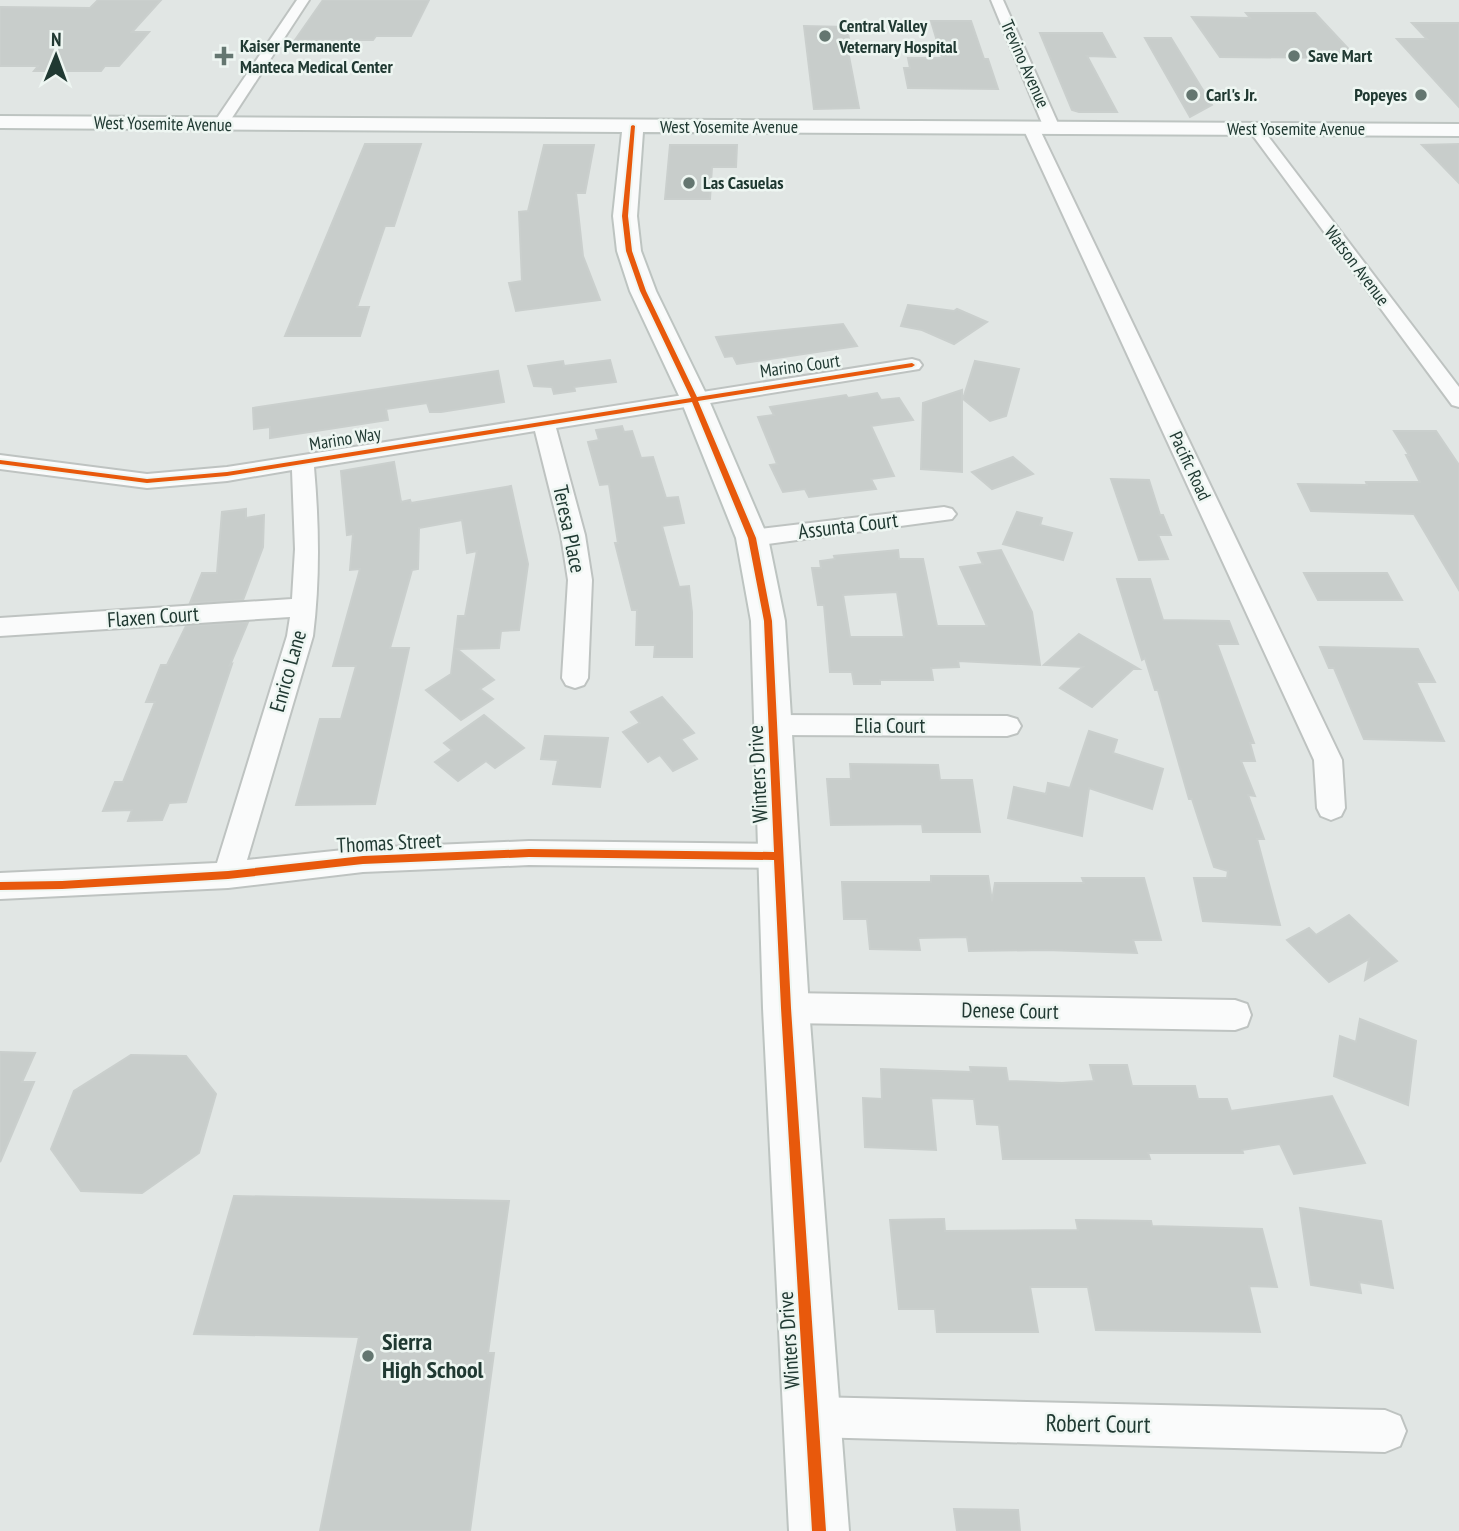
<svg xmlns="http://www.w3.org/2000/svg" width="1459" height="1531" font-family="'PT Sans Narrow',sans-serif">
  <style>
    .building { fill: #c8cdcb; stroke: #cacfcd; stroke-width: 2; fill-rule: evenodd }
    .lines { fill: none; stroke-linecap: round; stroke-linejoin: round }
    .street-casing { stroke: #bec3c1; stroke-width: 4 }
    .secondary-casing { stroke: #bdc4c1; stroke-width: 4 }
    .street { fill: #fafbfb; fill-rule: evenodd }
    .secondary { fill: #fafbfb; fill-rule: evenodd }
    .cycleway-casing { stroke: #eef6f2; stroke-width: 4 }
    .cycleway { fill: #e8590c; fill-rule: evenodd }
    .poi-dot { fill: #647670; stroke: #eef6f2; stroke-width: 2.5 }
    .labels { text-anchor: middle; stroke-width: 5; stroke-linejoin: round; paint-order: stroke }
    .far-poi-label { font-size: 18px; font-weight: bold; fill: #203932; stroke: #eef6f2; text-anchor: start }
    .far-street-label { font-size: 18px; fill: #203932; stroke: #eef6f2 }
    .street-label { font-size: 21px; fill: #203932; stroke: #eef6f2 }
    .near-poi-label { font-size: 24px; font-weight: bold; fill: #203932; stroke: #eef6f2; text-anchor: start }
    .near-street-label { font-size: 24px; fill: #203932; stroke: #eef6f2 }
  </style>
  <rect width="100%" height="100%" fill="#e1e6e4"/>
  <g class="building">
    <polygon points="98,0 161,0 132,32 149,32 119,66 105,66 101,71 34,71 38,66 0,66 0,7 90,8"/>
    <polygon points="323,0 429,0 411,36 376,36 373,40 295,40"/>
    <polygon points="1246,13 1315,13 1357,58 1220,57 1192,17 1250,18"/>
    <polygon points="931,21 971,21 984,59 988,59 998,89 908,88 904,68 910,68 908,58 942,58"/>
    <polygon points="1412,23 1459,23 1459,107 1397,39 1427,39"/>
    <polygon points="804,26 847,27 850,45 847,46 859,108 814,109"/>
    <polygon points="1040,33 1102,33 1115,57 1087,56 1117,112 1079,112 1072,110"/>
    <polygon points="1145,38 1171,38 1212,105 1190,117"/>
    <polygon points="365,144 421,144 394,226 385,226 357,307 369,307 360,336 285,336"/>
    <polygon points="1459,144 1459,183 1422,145"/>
    <polygon points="544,145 594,145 585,193 576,193 583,256 600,300 516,311 509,283 522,281 519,212 528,211"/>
    <polygon points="670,145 737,145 736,167 712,167 710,199 665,199"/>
    <polygon points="908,305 954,311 957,309 987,322 954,344 922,330 901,326"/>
    <polygon points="843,324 857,346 737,364 733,356 725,357 716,337"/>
    <polygon points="610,360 616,382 574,387 575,391 554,394 552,387 534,386 528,366 563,361 564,366"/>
    <polygon points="975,361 1019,369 1006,416 990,421 963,399"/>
    <polygon points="498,371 504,402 441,412 430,412 427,403 386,409 388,420 270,438 270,427 254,429 253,408"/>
    <polygon points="962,390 962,472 921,469 923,403"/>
    <polygon points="877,393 881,400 899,398 913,420 871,426 894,476 871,479 876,489 809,497 805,489 783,492 770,465 777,464 758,417 774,415 770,407 846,395 848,398"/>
    <polygon points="622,426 624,432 632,431 641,458 653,457 666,498 678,497 684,523 662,526 679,587 689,586 692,612 692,657 654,657 655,645 636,645 637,610 632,610 615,543 618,543 609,484 600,485 588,442 599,440 596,430"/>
    <polygon points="1394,431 1436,431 1459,465 1459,590 1414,514 1311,511 1298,484 1367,485 1366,482 1420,482 1406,455 1409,455"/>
    <polygon points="1013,457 1033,474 992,489 972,472"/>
    <polygon points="394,462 401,502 410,500 411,503 511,486 528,564 519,630 501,631 499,648 457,649 494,680 480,689 493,699 461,720 426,690 451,674 458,616 465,616 477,551 467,553 462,520 419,528 418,569 412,570 390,648 409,648 375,804 296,805 320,719 341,719 356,666 333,666 360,569 350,570 353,534 347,535 341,471"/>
    <polygon points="1111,479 1149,480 1160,515 1163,515 1171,535 1158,535 1168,559 1139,560"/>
    <polygon points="246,509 246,518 264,515 263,547 243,600 190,603 202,573 217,573 222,512"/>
    <polygon points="1017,512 1042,518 1040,525 1072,533 1063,560 1003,544"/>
    <path d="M 898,550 L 899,559 L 923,559 L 937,626 L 987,626 L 960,567 L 983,564 L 978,553 L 1001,550 L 1032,612 L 1040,665 L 958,661 L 959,667 L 931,668 L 933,680 L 880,680 L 880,684 L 854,684 L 852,672 L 830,672 L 824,605 L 818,605 L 812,568 L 821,568 L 820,561 L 835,559 L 834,556 ZM 897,592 L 904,637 L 850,637 L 843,595 Z"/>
    <polygon points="1304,573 1387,573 1402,600 1318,600"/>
    <polygon points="1117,579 1150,579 1163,620 1229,621 1238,644 1217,644 1254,743 1250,743 1255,761 1241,761 1255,796 1248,795 1264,839 1257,839 1280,925 1203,921 1194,878 1227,878 1228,871 1214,867 1192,799 1189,799 1158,690 1155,690 1145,658 1142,660"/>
    <polygon points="248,622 230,665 232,664 186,802 169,803 162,820 128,821 132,810 103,811 115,782 123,782 155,702 146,702 161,665 167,665 186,626"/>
    <polygon points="1079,634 1139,669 1133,669 1092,707 1060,688 1083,667 1044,665"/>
    <polygon points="1320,647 1418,649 1435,682 1416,682 1444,741 1364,739 1334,668 1329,668"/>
    <polygon points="662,697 694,733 681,739 697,759 673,771 660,755 648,762 623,732 640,723 631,712"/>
    <polygon points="484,715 524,748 495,768 486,761 458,781 435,762 452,750 444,743"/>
    <polygon points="1089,731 1117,740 1113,753 1163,769 1152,809 1089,788 1082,836 1008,818 1014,787 1046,794 1048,783 1070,788"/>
    <polygon points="545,736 608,738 600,787 553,784 558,760 541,759"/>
    <polygon points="850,764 938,765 940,780 972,780 980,832 923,832 922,824 831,825 827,779 851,779"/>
    <polygon points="931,876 988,876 992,901 995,883 1084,883 1082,878 1144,878 1161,940 1133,940 1137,953 1046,950 969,951 967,937 918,938 920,950 870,949 867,919 844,919 842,882 931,882"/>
    <polygon points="1349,915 1397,961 1365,980 1369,959 1329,982 1287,940 1309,928 1316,935"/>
    <polygon points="1360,1019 1416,1041 1408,1105 1334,1076 1340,1036 1356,1042"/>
    <polygon points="0,1052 35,1053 22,1082 34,1082 0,1162"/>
    <polygon points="131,1055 186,1056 216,1094 199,1153 142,1193 81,1191 51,1149 74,1091"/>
    <polygon points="1090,1065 1127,1065 1132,1086 1195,1086 1198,1099 1227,1099 1231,1111 1332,1096 1365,1163 1294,1174 1280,1144 1242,1150 1243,1153 1148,1153 1150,1159 1003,1159 999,1125 977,1124 974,1099 931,1098 936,1150 865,1147 863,1098 882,1099 881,1069 971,1072 970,1067 1006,1068 1008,1081 1062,1083 1094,1081"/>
    <polygon points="234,1196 509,1201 488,1353 494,1353 470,1531 320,1531 359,1337 194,1334"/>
    <polygon points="1300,1208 1381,1221 1393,1288 1359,1282 1361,1293 1311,1285"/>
    <polygon points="944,1219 945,1231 1078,1230 1076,1220 1151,1221 1152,1226 1262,1229 1277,1287 1249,1286 1260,1332 1096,1330 1088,1287 1030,1287 1038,1332 937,1332 935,1309 899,1309 890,1220"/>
    <polygon points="954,1509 1018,1510 1020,1531 957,1531"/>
  </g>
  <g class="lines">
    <g class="street-casing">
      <g id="street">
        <polygon points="297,0 309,0 226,127 216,127 213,124"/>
        <polygon points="991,0 1003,0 1060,128 1057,131 1047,131 1044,128"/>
        <polygon points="1031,123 1039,128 1342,760 1345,808 1341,816 1331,820 1321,816 1317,808 1314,760 1023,128"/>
        <polygon points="1256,125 1261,127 1459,387 1459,407 1452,405 1251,133 1248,130 1251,127"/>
        <path d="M 912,359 L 919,361 L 922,365 L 919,369 L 556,428 L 585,535 L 592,580 L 588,678 L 584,685 L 575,688 L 566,685 L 562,678 L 568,580 L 561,535 L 535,431 L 314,467 C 319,524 320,580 313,636 L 247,860 L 363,848 L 529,841 L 780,844 L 791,847 L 795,856 L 791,865 L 780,868 L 529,865 L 363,872 L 228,888 L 0,899 L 0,873 L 217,863 L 287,636 L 290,617 L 0,636 L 0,618 L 292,599 L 295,549 L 292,470 L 227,481 L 147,488 L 0,469 L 0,455 L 147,474 L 227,467 Z"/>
        <polygon points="944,507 952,509 956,514 952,519 752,546 744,543 740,538 744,533 752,530"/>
        <polygon points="773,715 1007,716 1017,719 1021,726 1017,733 1007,736 773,735 763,732 759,725 763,718"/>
        <polygon points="786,993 1235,1000 1247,1004 1251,1015 1247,1026 1235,1030 786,1023 774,1019 770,1008 774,997"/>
        <polygon points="811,1397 1385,1410 1400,1416 1406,1431 1400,1446 1385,1452 811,1437 797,1431 791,1417 797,1403"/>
      </g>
    </g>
    <g class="secondary-casing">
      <polygon id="secondary" points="0,116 1459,124 1459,136 643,132 637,216 641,251 656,291 708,398 768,538 785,621 809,1008 849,1531 789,1531 763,1008 751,621 736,538 680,398 630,291 617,251 613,216 622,132 0,128"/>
    </g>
    <use href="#street" class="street"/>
    <use href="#secondary" class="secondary"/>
    <g class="cycleway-casing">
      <polygon id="cycleway" points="633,125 635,126 628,216 632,251 646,291 697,397 912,363 915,365 912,367 698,401 756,538 772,621 791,1008 826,1531 812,1531 781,1008 774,860 529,857 363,864 228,879 62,889 0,890 0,882 62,881 228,871 363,856 529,849 774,852 764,621 748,538 692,402 227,476 147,483 0,464 0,460 147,479 227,472 691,398 640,291 626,251 622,216 631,126"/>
    </g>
    <use href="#cycleway" class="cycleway"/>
  </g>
  <g class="poi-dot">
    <circle cx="825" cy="36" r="7"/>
    <path d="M220.5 45.5h7v7h7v7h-7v7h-7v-7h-7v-7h7z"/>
    <circle cx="1294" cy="56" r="7"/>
    <circle cx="1192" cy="95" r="7"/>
    <circle cx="1421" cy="95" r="7"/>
    <circle cx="689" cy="183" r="7"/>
    <circle cx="368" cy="1356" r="7"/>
  </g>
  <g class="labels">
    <g class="far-poi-label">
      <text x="839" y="32">Central Valley<tspan x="839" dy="21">Veternary Hospital</tspan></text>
      <text x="240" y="52">Kaiser Permanente<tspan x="240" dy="21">Manteca Medical Center</tspan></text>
      <text x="1308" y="62">Save Mart</text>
      <text x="1206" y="101">Carl's Jr.</text>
      <text x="1407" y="101" text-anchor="end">Popeyes</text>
      <text x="703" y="189">Las Casuelas</text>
    </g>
    <g class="far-street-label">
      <text transform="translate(1025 64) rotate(66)" y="6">Trevino Avenue</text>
      <text transform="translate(163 124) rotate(1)" y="6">West Yosemite Avenue</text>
      <text x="729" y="133">West Yosemite Avenue</text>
      <text x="1296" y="135">West Yosemite Avenue</text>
      <text transform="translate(1357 266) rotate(53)" y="6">Watson Avenue</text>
      <text transform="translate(800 366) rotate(-8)" y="6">Marino Court</text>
      <text transform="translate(345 439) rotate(-9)" y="6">Marino Way</text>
      <text transform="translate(1190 466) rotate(65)" y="6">Pacific Road</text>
    </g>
    <g class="street-label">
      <text transform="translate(848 526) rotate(-7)" y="7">Assunta Court</text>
      <text transform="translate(569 529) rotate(78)" y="7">Teresa Place</text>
      <text transform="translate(153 617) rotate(-4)" y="7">Flaxen Court</text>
      <text transform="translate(288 671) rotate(-74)" y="7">Enrico Lane</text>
      <text x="890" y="733">Elia Court</text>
      <text transform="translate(758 774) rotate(-93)" y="7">Winters Drive</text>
      <text transform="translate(389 843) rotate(-3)" y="7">Thomas Street</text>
      <text transform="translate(1010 1011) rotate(1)" y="7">Denese Court</text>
      <text transform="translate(789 1340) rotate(-94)" y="7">Winters Drive</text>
    </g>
    <g class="near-poi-label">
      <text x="382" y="1350">Sierra<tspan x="382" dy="28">High School</tspan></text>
    </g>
    <g class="near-street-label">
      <text transform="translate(1098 1424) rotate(1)" y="8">Robert Court</text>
    </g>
  </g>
  <g transform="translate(56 56) rotate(1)" stroke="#eef6f2" stroke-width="5" paint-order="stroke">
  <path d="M0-5L12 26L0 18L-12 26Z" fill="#203932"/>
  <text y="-10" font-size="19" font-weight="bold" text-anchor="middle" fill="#203932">N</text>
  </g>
</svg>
